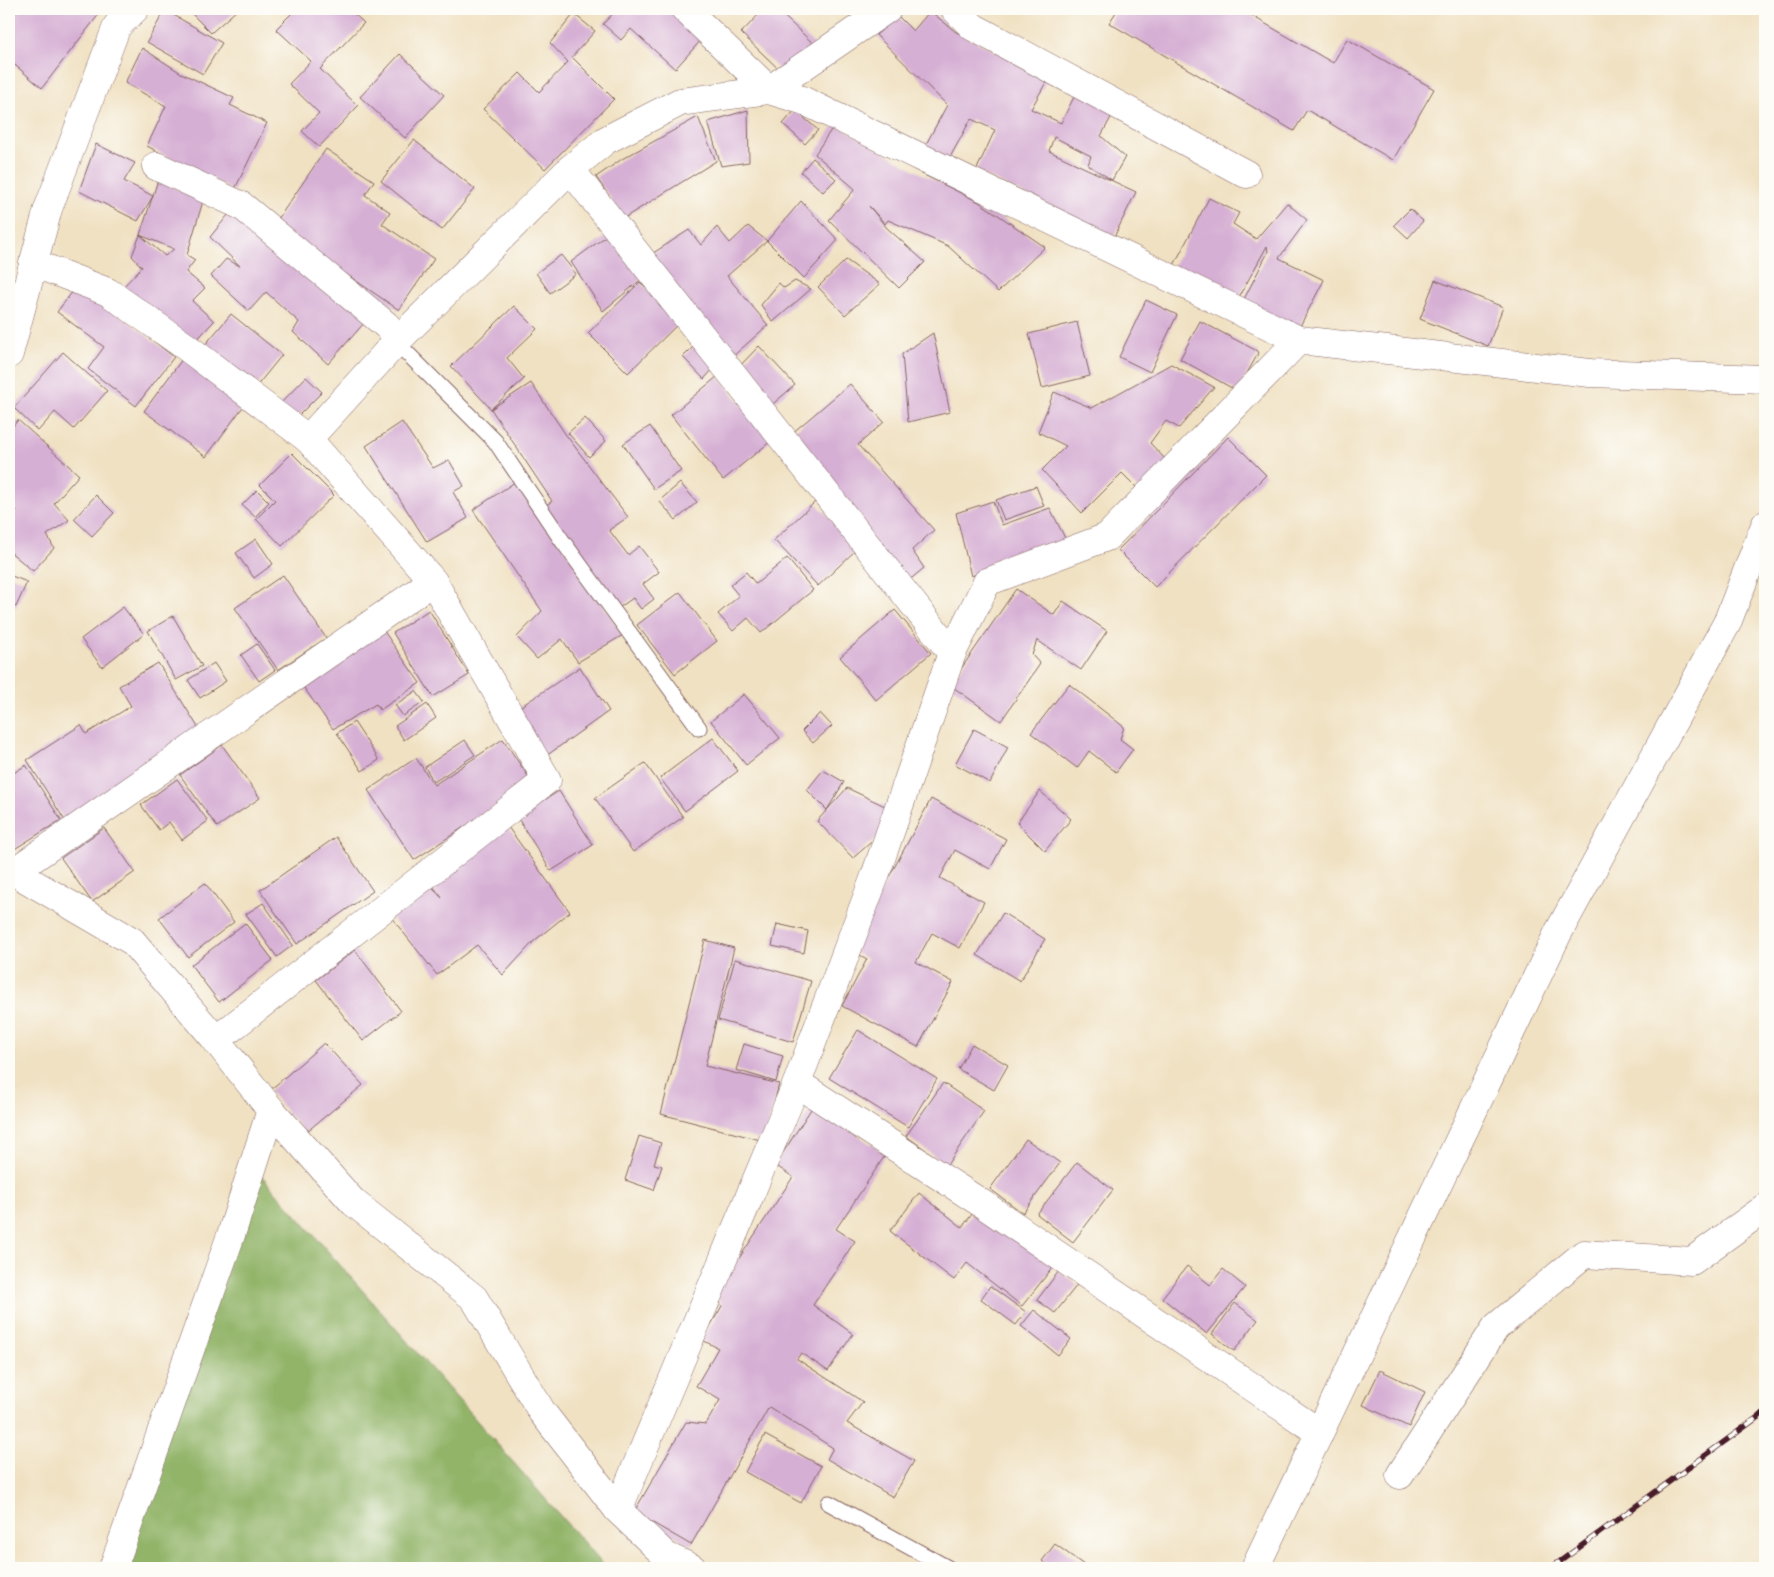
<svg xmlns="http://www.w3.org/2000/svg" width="1774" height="1577" font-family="'Indie Flower',sans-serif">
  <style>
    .forest { fill: #91b468; stroke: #6e6a4a }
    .building { fill: #d6afd4 }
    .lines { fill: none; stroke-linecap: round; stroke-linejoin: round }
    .lane-casing { stroke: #846360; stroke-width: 17 }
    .street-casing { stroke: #846360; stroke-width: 29 }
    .lane { stroke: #fff; stroke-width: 15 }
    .street { stroke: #fff; stroke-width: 28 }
    .rail-casing { stroke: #4a1f2b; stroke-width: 5.5 }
    .rail { stroke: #fdfcf7; stroke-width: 4; stroke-dasharray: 11; stroke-linecap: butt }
  </style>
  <rect width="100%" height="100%" fill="#fdfcf7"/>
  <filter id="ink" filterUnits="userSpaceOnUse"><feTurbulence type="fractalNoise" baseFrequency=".02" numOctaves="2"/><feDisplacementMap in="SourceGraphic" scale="10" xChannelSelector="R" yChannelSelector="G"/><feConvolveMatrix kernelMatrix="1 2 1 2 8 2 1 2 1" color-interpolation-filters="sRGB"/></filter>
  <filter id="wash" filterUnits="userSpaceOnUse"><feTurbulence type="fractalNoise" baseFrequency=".0096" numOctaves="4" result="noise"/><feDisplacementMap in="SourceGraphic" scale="20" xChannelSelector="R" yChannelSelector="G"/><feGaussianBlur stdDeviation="1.12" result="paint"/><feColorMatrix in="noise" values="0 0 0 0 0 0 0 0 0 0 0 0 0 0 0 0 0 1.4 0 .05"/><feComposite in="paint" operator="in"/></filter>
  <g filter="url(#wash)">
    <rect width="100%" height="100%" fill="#f0e1c2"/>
    <polygon class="forest" points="253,1166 606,1568 120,1568"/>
    <g id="blocks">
      <g class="building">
        <polygon points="9,9 103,9 42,88 9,60"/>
        <polygon points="187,9 238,9 211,33"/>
        <polygon points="296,9 349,9 364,23 320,69 358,106 319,147 302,131 319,113 289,84 311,61 276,29"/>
        <polygon points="617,9 671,9 703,38 675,69 631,29 621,40 603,24"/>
        <polygon points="764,9 776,9 816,46 787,77 741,33"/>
        <polygon points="1118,9 1240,9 1333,63 1347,39 1434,89 1393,160 1307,110 1294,131 1109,23"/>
        <polygon points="165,10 222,43 203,74 147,42"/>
        <polygon points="930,11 956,32 1049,77 1031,109 1061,123 1077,91 1115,110 1101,136 1125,157 1112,180 1088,165 1091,156 1054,137 1049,151 1136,192 1114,237 976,171 995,130 971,119 948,161 924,148 947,105 876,35 898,16 913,31"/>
        <polygon points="574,14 595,31 572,57 614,99 545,169 483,109 520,73 539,92 568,62 550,43"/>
        <polygon points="142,48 181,73 234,98 230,105 267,123 234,191 147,146 166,106 125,83"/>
        <polygon points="400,54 444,95 405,138 360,97"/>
        <polygon points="748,110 749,162 721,166 708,122"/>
        <polygon points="795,110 818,130 805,144 783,124"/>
        <polygon points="698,117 716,161 624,218 596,177 622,159"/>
        <polygon points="835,124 922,174 979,202 1045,247 998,292 948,246 888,220 885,224 869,206 887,228 925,262 899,288 829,220 855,189 815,154"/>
        <polygon points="414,140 475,189 442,230 381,181"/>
        <polygon points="96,144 135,163 124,181 153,196 138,221 79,191"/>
        <polygon points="326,149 374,181 365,195 390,212 382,224 434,259 399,310 274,225"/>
        <polygon points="813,158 836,179 823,192 801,172"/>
        <polygon points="158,180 203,201 187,255 195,260 186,272 205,288 192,301 214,321 193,344 121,289 142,267 132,256 140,235 165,256 174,249 140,235"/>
        <polygon points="1209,198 1239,213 1233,224 1256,239 1287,203 1307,220 1279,258 1324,280 1298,330 1243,301 1268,252 1267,246 1238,299 1173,267"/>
        <polygon points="801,201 838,240 804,278 767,241"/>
        <polygon points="233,209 372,314 328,364 293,332 299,322 266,292 249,311 211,276 226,259 240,266 210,237"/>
        <polygon points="1410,209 1423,221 1408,238 1394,225"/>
        <polygon points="748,226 767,241 727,276 768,325 731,358 647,257 689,230 701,245 717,227 730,243"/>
        <polygon points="613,231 643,278 603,311 571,262"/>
        <polygon points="561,255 576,274 550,293 536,273"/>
        <polygon points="846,260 880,284 845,315 818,287"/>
        <polygon points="1435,280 1503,307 1488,346 1420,319"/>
        <polygon points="795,281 811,289 773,322 761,305 779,283 784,288"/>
        <polygon points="640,282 680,322 628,373 588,333"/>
        <polygon points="79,283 174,357 136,406 88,369 104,347 57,312"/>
        <polygon points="1146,300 1177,315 1150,372 1119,357"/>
        <polygon points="514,306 537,329 507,358 524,379 491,409 451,366"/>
        <polygon points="231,314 282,355 255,388 204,346"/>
        <polygon points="1200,321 1259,352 1237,391 1180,359"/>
        <polygon points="1077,322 1090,376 1042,388 1029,334"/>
        <polygon points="933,333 950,412 908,422 902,354"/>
        <polygon points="694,346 715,367 704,379 683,357"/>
        <polygon points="759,346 795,385 767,409 736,370"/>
        <polygon points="63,352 107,391 74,429 55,412 38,431 14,408"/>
        <polygon points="183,358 245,404 206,457 144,411"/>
        <polygon points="1171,364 1214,387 1179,428 1166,421 1150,443 1167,461 1141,492 1122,473 1082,513 1042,470 1066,446 1038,432 1054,392 1092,408"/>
        <polygon points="718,376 771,441 723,480 671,415"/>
        <polygon points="306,377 322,392 295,419 280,404"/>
        <polygon points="531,383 566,435 628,517 609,530 628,555 639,546 659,572 643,584 654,599 641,609 633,598 620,607 579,553 545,506 552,501 491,409"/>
        <polygon points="850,384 884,422 858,445 934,530 912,550 924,568 901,587 784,440"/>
        <polygon points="585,418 606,441 589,457 568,433"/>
        <polygon points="18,420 79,475 54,503 69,520 47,535 54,548 33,571 9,551 9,521 17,510 9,502 9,431"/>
        <polygon points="402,422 433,468 449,460 464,486 453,492 468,518 427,542 366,446"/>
        <polygon points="650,426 681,471 654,489 623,444"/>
        <polygon points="1228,437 1266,475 1155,587 1118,550"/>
        <polygon points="292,453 334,495 282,546 256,519 275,500 260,485"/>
        <polygon points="518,480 623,635 578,662 562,639 537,659 517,637 542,611 473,510"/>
        <polygon points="680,483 697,502 676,520 659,501"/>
        <polygon points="1036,486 1044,506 1004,520 996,500"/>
        <polygon points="257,490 269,502 255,517 242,505"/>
        <polygon points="96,495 114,513 92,536 74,519"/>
        <polygon points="993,501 1002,525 1050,508 1066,540 1017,561 971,576 956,513"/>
        <polygon points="815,502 858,548 818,586 774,540"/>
        <polygon points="256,539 273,564 254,578 236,553"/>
        <polygon points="787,558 813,590 761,633 748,618 733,631 718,614 739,596 730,585 746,572 756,584"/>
        <polygon points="9,575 27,582 16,607 9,604"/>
        <polygon points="283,575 326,638 278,670 235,608"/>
        <polygon points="1016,589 1054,615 1063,601 1107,631 1081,670 1037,640 1032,655 1040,664 1001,721 950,685"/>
        <polygon points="680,592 717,641 675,674 637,625"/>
        <polygon points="123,607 144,634 102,667 81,639"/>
        <polygon points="429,610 469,675 433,697 393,633"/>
        <polygon points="895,610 931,653 876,700 840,657"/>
        <polygon points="173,616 202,666 176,680 148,631"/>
        <polygon points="383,630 420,683 380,710 376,704 333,729 302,685"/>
        <polygon points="257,644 275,670 259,681 241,655"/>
        <polygon points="158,663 201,732 116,784 122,789 67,824 27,760 81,725 86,734 131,706 119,686"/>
        <polygon points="214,663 226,681 200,698 188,680"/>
        <polygon points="580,667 609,711 546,756 514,711"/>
        <polygon points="1069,684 1124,727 1120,739 1133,749 1116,772 1089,751 1077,768 1031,733"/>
        <polygon points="416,691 424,702 403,716 395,705"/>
        <polygon points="744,694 780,738 746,765 711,721"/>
        <polygon points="427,704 436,718 404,740 395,726"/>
        <polygon points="820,713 832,726 813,743 802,731"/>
        <polygon points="354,722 379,760 362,771 337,733"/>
        <polygon points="974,729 1008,747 990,783 955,764"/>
        <polygon points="713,738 738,771 685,811 660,778"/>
        <polygon points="503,739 532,782 414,860 368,790 416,758 434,785"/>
        <polygon points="465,740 475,755 434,782 425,767"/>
        <polygon points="222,745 260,798 217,827 180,775"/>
        <polygon points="645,763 683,817 633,852 595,798"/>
        <polygon points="26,765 61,820 13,850 9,843 9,776"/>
        <polygon points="823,770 844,782 827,810 807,790"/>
        <polygon points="177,779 208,821 182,840 169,822 159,830 141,805"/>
        <polygon points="847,788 887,807 877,837 853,858 817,821"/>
        <polygon points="559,791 593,845 551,871 517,817"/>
        <polygon points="1040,791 1071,819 1045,851 1017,823"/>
        <polygon points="931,799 1006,839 990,869 955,850 940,878 984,902 960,948 932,933 916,962 953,982 918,1047 842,1006 867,959 850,950"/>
        <polygon points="505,823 570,912 534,941 503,975 477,945 437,975 391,917 431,886 442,898 429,881"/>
        <polygon points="104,828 135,872 92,902 61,858"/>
        <polygon points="336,837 373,891 297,944 260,890"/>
        <polygon points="205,883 234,922 188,957 159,918"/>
        <polygon points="263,903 293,945 277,957 246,914"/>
        <polygon points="1003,913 1045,939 1020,981 977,955"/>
        <polygon points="245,923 273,960 219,1002 191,965"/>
        <polygon points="777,924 808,931 804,953 772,946"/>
        <polygon points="705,940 734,948 705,1066 779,1084 764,1141 661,1114"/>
        <polygon points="355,950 401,1011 363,1041 316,980"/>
        <polygon points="735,959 811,981 793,1042 718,1020"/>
        <polygon points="858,1030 937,1079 908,1127 829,1078"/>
        <polygon points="324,1043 363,1085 305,1133 269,1091"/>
        <polygon points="744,1044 783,1056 776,1082 736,1070"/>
        <polygon points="972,1044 1008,1065 994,1090 958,1069"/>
        <polygon points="943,1083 984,1111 947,1165 906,1136"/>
        <polygon points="813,1106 886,1154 836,1229 855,1241 813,1305 853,1334 828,1371 801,1353 797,1359 863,1402 847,1423 914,1461 893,1497 827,1459 833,1448 769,1407 691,1545 634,1512 686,1422 706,1424 720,1400 696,1386 718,1348 702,1340 722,1306 716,1293 793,1177 775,1165"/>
        <polygon points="639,1136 661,1143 654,1164 662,1166 654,1190 625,1180"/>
        <polygon points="1026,1139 1060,1163 1023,1213 990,1189"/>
        <polygon points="1077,1162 1113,1190 1073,1242 1037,1214"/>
        <polygon points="919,1193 962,1227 981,1203 1057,1262 1022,1306 967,1263 954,1280 890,1231"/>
        <polygon points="1187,1266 1210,1285 1223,1269 1245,1287 1207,1334 1162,1298"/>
        <polygon points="1059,1271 1077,1285 1055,1313 1037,1300"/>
        <polygon points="990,1286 1026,1312 1016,1325 981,1299"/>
        <polygon points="1235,1303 1258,1320 1234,1351 1212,1334"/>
        <polygon points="1034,1310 1071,1339 1058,1355 1021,1326"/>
        <polygon points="1380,1370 1425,1392 1409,1427 1363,1405"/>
        <polygon points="765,1435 821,1466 801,1503 745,1472"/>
        <polygon points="1055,1544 1088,1568 1051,1568 1042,1561"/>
      </g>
    </g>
  </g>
  <g filter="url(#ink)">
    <use href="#blocks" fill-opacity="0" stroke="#846360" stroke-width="1"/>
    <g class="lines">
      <g class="lane-casing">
        <g id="lane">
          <polyline points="396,342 495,441 561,539 699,728"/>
          <polyline points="829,1503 948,1568"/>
        </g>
      </g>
      <g class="street-casing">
        <g id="street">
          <polyline points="685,9 769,90"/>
          <polyline points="887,9 769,90 802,100 1299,340 1590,373 1765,379"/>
          <polyline points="955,9 973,27 1246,174"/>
          <polyline points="156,166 242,206 386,325 399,339"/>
          <polyline points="570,169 952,653"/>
          <polyline points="33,263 108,292 185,346 308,439"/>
          <polyline points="9,354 48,209 117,26 135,9"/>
          <polyline points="9,869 132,941 216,1040 271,1110 353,1202 474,1298 542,1412 618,1510"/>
          <polyline points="12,873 433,581 308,439 399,339 570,169 606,140 680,102 769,90"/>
          <polyline points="216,1040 547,780 433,581"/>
          <polyline points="797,1083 981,1203 1320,1433"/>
          <polyline points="1400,1475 1496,1327 1584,1254 1692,1261 1765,1208"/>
          <polyline points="113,1568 231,1235 271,1110"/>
          <polyline points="692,1568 666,1556 618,1510 797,1083 875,876 952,653 987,582 1107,537 1299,340"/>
          <polyline points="1255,1568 1558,933 1727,623 1765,525"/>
        </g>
      </g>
      <use href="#lane" class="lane"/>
      <use href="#street" class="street"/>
      <g class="rail-casing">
        <polyline id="rail" points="1551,1568 1765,1412"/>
      </g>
      <use href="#rail" class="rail"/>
    </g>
  </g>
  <rect width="1774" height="1577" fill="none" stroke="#fdfcf7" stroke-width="30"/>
</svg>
